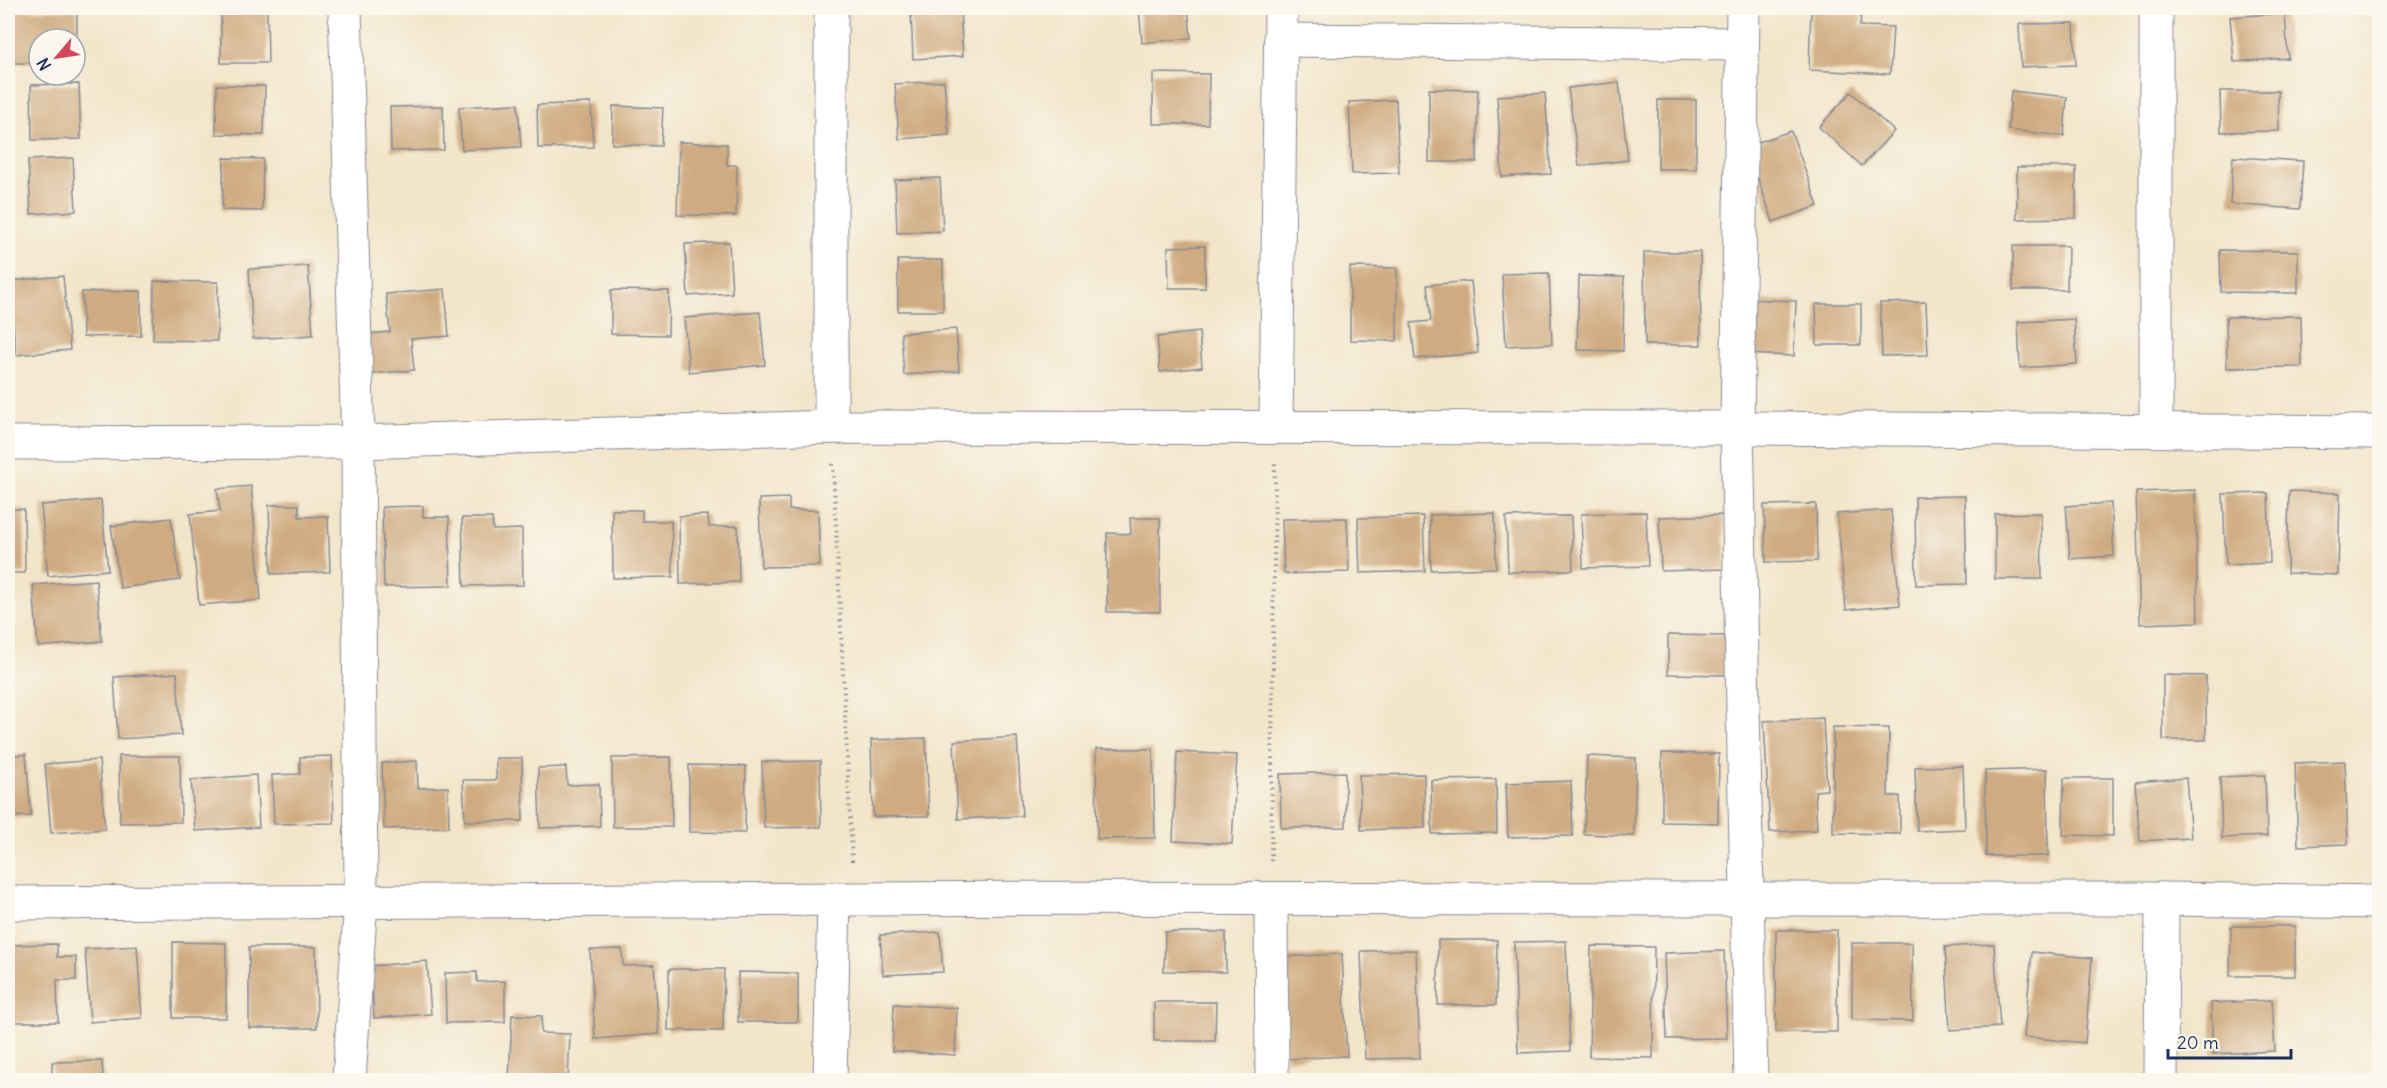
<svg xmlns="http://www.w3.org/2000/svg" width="2387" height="1088" font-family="Delius,sans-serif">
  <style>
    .building { fill: #cfab81 }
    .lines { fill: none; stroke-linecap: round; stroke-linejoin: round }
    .street-casing { stroke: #868a94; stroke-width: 35 }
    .path { stroke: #868a94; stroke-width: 4; stroke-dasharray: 1.5 4.5; stroke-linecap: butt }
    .street { stroke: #fff; stroke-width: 33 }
  </style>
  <rect width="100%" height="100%" fill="#fbf7ec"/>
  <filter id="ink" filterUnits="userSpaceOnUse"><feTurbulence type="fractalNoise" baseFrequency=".0167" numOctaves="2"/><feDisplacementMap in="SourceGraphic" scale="12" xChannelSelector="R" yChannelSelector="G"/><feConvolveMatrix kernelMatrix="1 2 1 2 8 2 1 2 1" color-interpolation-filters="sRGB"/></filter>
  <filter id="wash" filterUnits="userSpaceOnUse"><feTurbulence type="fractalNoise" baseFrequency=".008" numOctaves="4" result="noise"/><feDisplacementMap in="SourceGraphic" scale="24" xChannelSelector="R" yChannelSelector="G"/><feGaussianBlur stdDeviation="1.35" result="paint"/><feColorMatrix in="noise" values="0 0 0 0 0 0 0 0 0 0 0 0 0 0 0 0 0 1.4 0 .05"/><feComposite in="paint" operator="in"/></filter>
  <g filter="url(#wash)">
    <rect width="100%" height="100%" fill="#f2e5ca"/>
    <g id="blocks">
      <g class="building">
        <polygon points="221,8 267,8 268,63 221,63"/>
        <polygon points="1139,8 1188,8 1191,38 1142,43"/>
        <polygon points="1811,8 1861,11 1860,26 1893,27 1890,74 1809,70"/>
        <polygon points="960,9 963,56 913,59 911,12"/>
        <polygon points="13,10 77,10 77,64 75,64 75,39 39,39 39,63 13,63"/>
        <polygon points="2285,13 2288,58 2234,62 2230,17"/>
        <polygon points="2074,23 2076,65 2021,67 2019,24"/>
        <polygon points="1153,73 1209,74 1208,124 1153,124"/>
        <polygon points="944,81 949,135 899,139 895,84"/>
        <polygon points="1619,82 1628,160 1579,166 1568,88"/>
        <polygon points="79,84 81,139 32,140 31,85"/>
        <polygon points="217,85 265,86 264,135 216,134"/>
        <polygon points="1429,89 1478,90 1477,162 1429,162"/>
        <polygon points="2011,91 2067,97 2064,136 2008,130"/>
        <polygon points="2220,91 2278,91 2279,131 2221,132"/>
        <polygon points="1851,92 1894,131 1862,166 1819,127"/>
        <polygon points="1545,93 1551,174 1502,177 1497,96"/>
        <polygon points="1396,100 1399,173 1352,174 1349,102"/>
        <rect x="1658" y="100" width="38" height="69"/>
        <polygon points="591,103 593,147 538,148 537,105"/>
        <polygon points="518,104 521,147 462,150 459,107"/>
        <polygon points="443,106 444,150 391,151 390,107"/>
        <polygon points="613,106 663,108 661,146 612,144"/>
        <polygon points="1791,131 1818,206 1773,222 1747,146"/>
        <polygon points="679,142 727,144 727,165 737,165 736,216 677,215"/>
        <polygon points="2233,157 2303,161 2300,209 2230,204"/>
        <polygon points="73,158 76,211 31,214 28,160"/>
        <polygon points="224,158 263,159 262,211 222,210"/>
        <polygon points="2017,167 2076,167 2076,218 2017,219"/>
        <polygon points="940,178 943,231 897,233 895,180"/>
        <polygon points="729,242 732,293 688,296 685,244"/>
        <polygon points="1205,246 1205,288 1169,288 1168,247"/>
        <polygon points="2013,246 2068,246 2067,290 2013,290"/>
        <polygon points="2220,250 2298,251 2298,293 2221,292"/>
        <polygon points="1644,252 1700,252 1701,345 1645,345"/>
        <rect x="898" y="260" width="45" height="51"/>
        <polygon points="308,266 313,335 253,339 249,269"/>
        <polygon points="1350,267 1397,268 1397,341 1350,340"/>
        <polygon points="1549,273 1552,344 1506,346 1502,274"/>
        <polygon points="63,276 70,350 16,355 9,281"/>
        <polygon points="1579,276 1624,277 1623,351 1577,350"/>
        <polygon points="154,281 218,282 217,341 153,340"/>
        <polygon points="1471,281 1478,353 1415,359 1411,323 1431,321 1427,285"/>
        <polygon points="445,289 449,336 411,339 414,370 372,374 368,334 390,332 386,294"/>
        <polygon points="611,290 669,291 668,335 611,334"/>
        <polygon points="141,291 141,336 83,337 82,292"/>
        <polygon points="1746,299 1796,301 1794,356 1744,354"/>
        <polygon points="1926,302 1928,355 1882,356 1880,303"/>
        <polygon points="1816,304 1861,304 1861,345 1817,345"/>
        <polygon points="760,312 765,365 689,372 684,318"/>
        <polygon points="2301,316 2302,367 2227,368 2226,317"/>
        <polygon points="2074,319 2077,364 2020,368 2018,322"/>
        <polygon points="956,329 959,371 904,375 901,333"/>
        <polygon points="1199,332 1202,367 1160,372 1157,337"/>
        <polygon points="251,486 261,600 199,605 190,514 220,511 217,489"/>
        <polygon points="2195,490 2198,622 2140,624 2136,492"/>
        <polygon points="2289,491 2340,493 2338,575 2287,573"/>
        <polygon points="2268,493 2270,563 2226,565 2223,494"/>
        <polygon points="1965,496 1967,584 1916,585 1915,497"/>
        <polygon points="789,498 789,510 818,510 820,566 761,567 759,499"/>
        <polygon points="101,500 108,570 48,576 41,505"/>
        <polygon points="2111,503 2114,556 2070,559 2066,506"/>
        <polygon points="1816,504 1817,561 1766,562 1764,505"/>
        <polygon points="269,505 299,505 299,517 328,516 330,572 271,574"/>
        <polygon points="423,506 423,517 449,517 451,586 384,587 382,507"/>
        <polygon points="8,509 24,509 25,573 8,573"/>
        <polygon points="612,510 642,510 642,521 671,521 673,577 613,578"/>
        <polygon points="1891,510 1900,605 1846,610 1837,514"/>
        <polygon points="1646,512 1648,566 1583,568 1581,514"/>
        <polygon points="1495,513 1496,568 1431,570 1430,515"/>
        <polygon points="2041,513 2042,579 1995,579 1995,514"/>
        <polygon points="708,515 709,527 738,526 739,582 680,584 679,516"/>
        <polygon points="1724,515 1725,569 1661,571 1659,517"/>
        <polygon points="1423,516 1425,571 1360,573 1358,518"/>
        <polygon points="1571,516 1573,570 1508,572 1506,517"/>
        <polygon points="171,518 180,580 120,588 111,526"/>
        <polygon points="462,518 492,518 493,530 522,529 523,585 464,586"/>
        <polygon points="1130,518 1160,518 1160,612 1107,612 1107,533 1131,534"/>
        <polygon points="1347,518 1349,572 1284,574 1282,519"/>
        <polygon points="96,580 102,641 38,647 33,585"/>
        <polygon points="1668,635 1727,636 1727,675 1668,674"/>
        <polygon points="177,673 181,735 118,739 114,677"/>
        <polygon points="2163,675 2206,676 2206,740 2163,740"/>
        <polygon points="1823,718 1827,790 1815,791 1817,830 1770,832 1764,721"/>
        <polygon points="1833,727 1889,728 1888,796 1900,796 1900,834 1833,833"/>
        <polygon points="1017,737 1022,816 958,819 954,741"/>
        <polygon points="926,738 929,816 873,817 871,740"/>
        <polygon points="1096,749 1153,749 1155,838 1097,839"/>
        <polygon points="1177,752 1237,755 1232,844 1173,841"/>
        <polygon points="1662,753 1719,754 1718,823 1662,822"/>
        <polygon points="26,754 31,816 8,817 8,756"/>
        <polygon points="119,756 180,756 181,822 120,823"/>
        <polygon points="332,756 334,823 274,824 272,775 300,774 300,757"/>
        <polygon points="1587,756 1636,758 1634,836 1584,834"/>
        <polygon points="671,757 672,827 613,827 612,758"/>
        <polygon points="496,758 522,758 523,821 465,821 463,780 496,780"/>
        <polygon points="99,760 105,829 51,833 45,764"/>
        <polygon points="417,761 418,788 448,787 449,827 384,829 382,763"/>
        <polygon points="820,761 821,827 764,828 762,762"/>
        <polygon points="2345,761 2348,844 2298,846 2295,763"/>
        <polygon points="689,765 746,766 745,833 689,832"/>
        <polygon points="1963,766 1965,829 1917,831 1915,767"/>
        <polygon points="566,767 567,785 599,784 600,826 540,828 538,768"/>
        <polygon points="2047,769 2048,856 1986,856 1985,771"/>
        <polygon points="1345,772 1346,827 1281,828 1280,774"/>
        <polygon points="1424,774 1425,828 1361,830 1359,775"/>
        <polygon points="256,775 259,827 195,831 191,780"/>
        <polygon points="2265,775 2267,836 2222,838 2220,777"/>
        <polygon points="2064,778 2113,778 2113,836 2063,835"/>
        <polygon points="2186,778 2191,838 2140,841 2135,782"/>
        <polygon points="1496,779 1497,833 1432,834 1431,780"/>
        <polygon points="1571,781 1573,836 1508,837 1506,783"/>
        <polygon points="2231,926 2295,926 2295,976 2230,976"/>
        <rect x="1776" y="930" width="61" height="102"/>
        <polygon points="940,932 943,972 883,975 880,935"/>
        <polygon points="1165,932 1226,932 1226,972 1164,971"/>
        <polygon points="1438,940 1497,940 1496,1005 1438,1005"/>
        <polygon points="1566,941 1570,1051 1518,1053 1514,942"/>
        <polygon points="173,942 226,943 226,1018 173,1018"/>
        <polygon points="1852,943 1912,943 1913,1021 1852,1020"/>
        <polygon points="57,944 57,957 76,957 76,980 57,980 58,1022 8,1022 8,945"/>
        <polygon points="1994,944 2000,1027 1950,1030 1945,947"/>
        <polygon points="137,946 142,1018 90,1022 85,949"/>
        <polygon points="1591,946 1654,947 1653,1058 1589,1057"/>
        <polygon points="249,947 316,947 317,1028 249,1028"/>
        <polygon points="622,949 623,966 654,965 659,1034 595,1039 590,950"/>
        <polygon points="1416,950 1420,1058 1365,1059 1361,951"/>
        <polygon points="1724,951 1727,1038 1667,1039 1664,953"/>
        <polygon points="2032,952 2092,958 2085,1043 2024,1037"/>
        <polygon points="1342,954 1347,1056 1286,1059 1281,957"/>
        <polygon points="427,961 431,1014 374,1018 371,966"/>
        <polygon points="669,969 724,969 723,1031 668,1030"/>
        <polygon points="477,972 477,982 505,981 505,1022 446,1023 445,973"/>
        <polygon points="738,972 798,973 798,1022 738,1022"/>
        <polygon points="2272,1000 2275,1051 2213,1054 2211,1003"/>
        <polygon points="1154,1002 1216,1002 1215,1041 1154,1041"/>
        <polygon points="894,1004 957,1008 955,1055 892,1051"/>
        <polygon points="512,1015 542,1016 541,1033 570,1034 568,1080 509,1080"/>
        <polygon points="102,1061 103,1080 9,1080 8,1078 52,1077 52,1062"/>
      </g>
    </g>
  </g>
  <g filter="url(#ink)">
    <use href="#blocks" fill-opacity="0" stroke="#868a94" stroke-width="1.5"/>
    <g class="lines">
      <g class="street-casing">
        <g id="street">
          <polyline points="345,8 358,442 361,899 349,1080"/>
          <polyline points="1743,8 1737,428 1751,1080"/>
          <polyline points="2156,8 2156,430"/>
          <polyline points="1281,40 1741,44"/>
          <polyline points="831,427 831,8"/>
          <polyline points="1276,427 1281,8"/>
          <polyline points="8,443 358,442 831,427 1737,428 2380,432"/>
          <polyline points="1271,899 1272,1080"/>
          <path d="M 8,903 C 726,895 1444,900 2162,899 L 2380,902"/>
          <polyline points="830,1080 834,899"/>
          <polyline points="2161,1080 2162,899"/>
        </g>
      </g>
      <g class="path">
        <polyline points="833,464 852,861"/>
        <polyline points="1271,861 1275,463"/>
      </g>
      <use href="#street" class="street"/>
    </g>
  </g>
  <rect width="2387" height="1088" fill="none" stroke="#fbf7ec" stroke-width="30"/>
  <g transform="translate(57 57) rotate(241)"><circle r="28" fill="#fbf7ec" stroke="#a1a7b3" stroke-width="1.5"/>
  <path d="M0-4.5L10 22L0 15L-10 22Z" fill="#d1495b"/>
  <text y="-9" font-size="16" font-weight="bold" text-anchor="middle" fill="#1b2f5e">N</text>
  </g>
  <path d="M2168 1049v9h123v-9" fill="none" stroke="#1b2f5e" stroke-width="3"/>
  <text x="2177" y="1049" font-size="18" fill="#1b2f5e" stroke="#fbf7ec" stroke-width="4.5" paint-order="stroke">20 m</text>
</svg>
